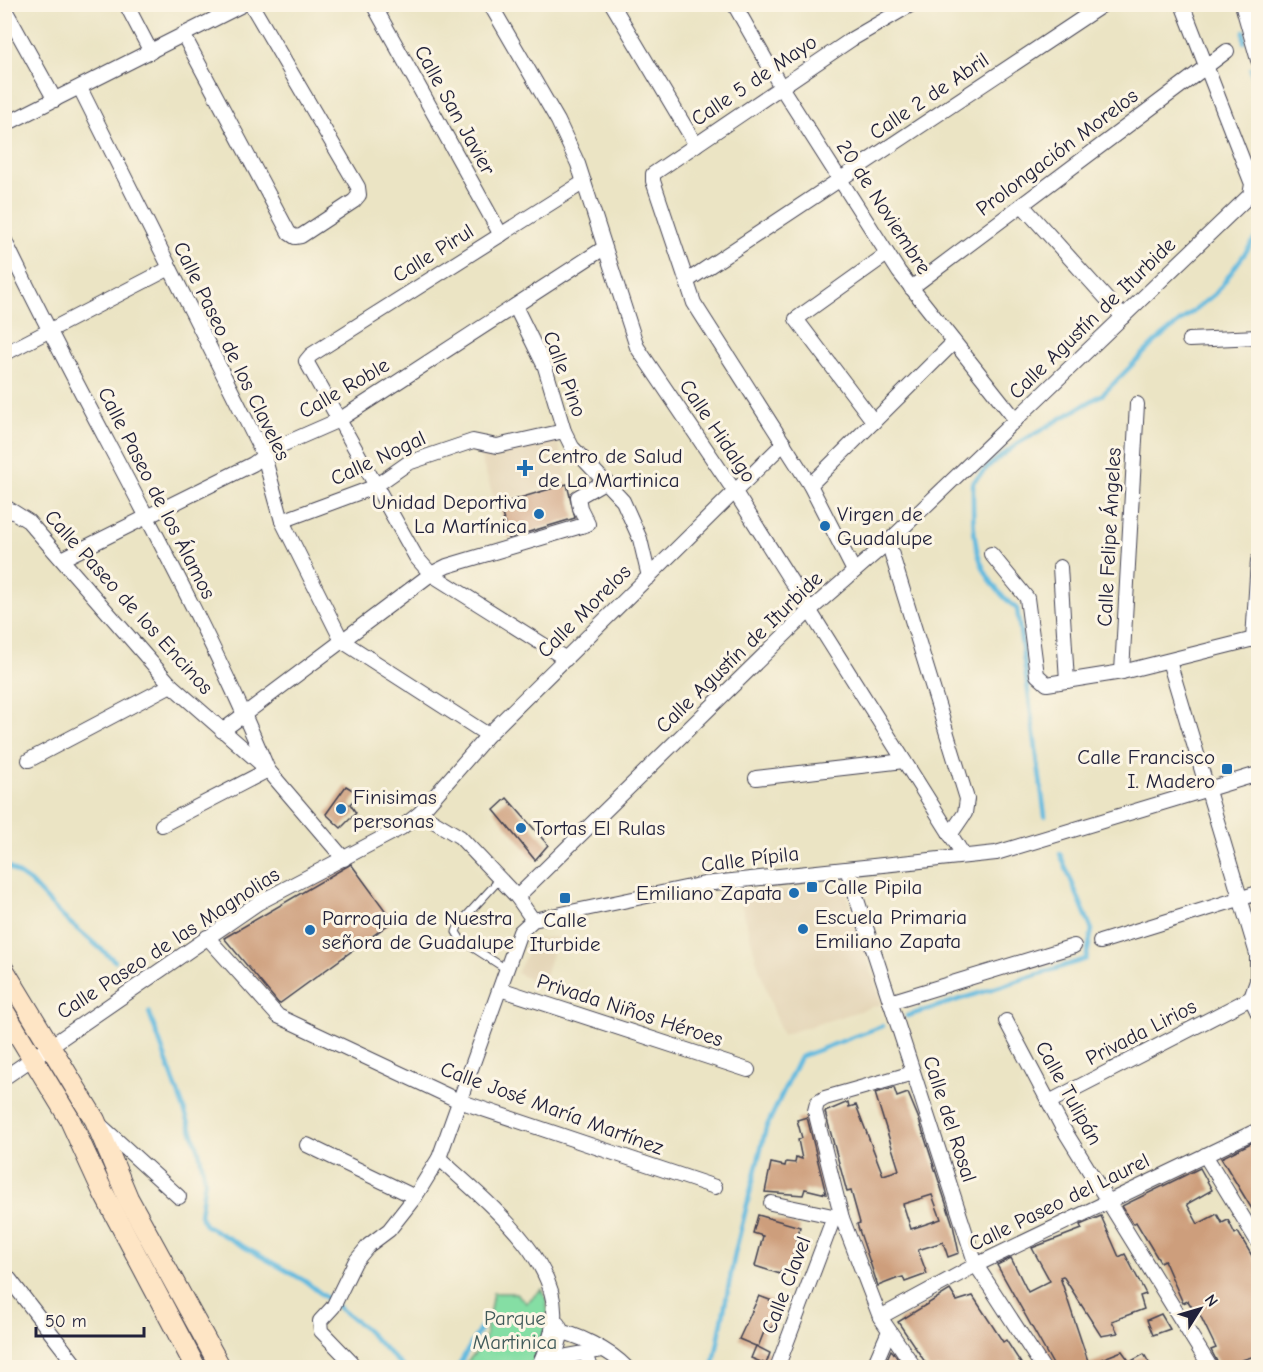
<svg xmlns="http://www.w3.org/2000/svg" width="1263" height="1372" font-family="'Comic Neue',sans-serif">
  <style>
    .built { fill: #e4d5b7 }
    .green { fill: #85dea4; stroke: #548070; stroke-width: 1.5 }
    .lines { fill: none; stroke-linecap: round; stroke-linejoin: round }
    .stream { stroke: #62badf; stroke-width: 4.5 }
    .building { fill: #cd9e7b; fill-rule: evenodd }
    .lane-casing { stroke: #403f50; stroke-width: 9 }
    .street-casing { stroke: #403f50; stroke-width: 16 }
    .secondary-casing { stroke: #403f50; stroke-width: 22 }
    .lane { stroke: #fff; stroke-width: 7 }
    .street { stroke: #fff; stroke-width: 14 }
    .secondary { stroke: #fee5c5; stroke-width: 20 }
    .poi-dot { fill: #1f6fb2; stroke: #fcf5e5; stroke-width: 2 }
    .labels { text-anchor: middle; stroke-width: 6; stroke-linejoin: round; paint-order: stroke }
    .street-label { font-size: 21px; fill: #22223b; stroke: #fcf5e5 }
    .poi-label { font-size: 21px; fill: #22223b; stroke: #fcf5e5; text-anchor: start }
    .park-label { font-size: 21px; fill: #405a5a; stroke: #fcf5e5 }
  </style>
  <rect width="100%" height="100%" fill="#fcf5e5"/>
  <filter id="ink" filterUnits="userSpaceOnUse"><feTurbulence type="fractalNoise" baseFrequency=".0167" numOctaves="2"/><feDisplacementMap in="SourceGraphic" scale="12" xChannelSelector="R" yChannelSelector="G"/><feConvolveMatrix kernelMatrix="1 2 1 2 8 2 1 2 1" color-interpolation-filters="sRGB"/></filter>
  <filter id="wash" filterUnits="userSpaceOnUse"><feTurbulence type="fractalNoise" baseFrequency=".008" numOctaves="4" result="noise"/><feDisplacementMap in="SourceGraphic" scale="24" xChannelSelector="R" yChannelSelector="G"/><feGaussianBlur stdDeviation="1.35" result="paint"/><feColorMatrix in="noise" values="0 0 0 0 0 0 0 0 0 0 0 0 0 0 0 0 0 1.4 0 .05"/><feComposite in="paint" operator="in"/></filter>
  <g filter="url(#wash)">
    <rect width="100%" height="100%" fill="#ebe4c4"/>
    <g class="built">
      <polygon points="556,437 569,482 495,502 480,455"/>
      <polygon points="844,886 882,1004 782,1035 758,965 738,893"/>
      <polygon points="557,937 542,986 517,973 534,939"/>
    </g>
    <path class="green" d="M 542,1289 C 556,1315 540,1341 531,1367 L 461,1368 L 484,1344 L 493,1293 L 516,1293 L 526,1303 Z"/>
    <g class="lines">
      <g class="stream">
        <polyline points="1244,31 1244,42"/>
        <polyline points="1251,69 1258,103"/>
        <path d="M 1045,816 L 1017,609 C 971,572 973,537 973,482 L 991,464 L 1017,444 L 1103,394 L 1155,342 L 1217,292 L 1258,235"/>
        <polyline points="4,864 30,882 63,917 115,961"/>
        <polyline points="149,1012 199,1151 205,1179 200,1215 205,1225 305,1281 362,1326 404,1368"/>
        <polyline points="907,1016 1086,959 1092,930 1060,854"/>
        <polyline points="457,1368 486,1319"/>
        <polyline points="713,1368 735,1253 766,1128 800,1057 882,1026"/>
      </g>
    </g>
    <g id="blocks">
      <g class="building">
        <polygon points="567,484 575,518 509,538 499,504"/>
        <polygon points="346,786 359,794 350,804 356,813 341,828 326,814"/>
        <polygon points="507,798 548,845 535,860 494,810"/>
        <polygon points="351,864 393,921 279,1004 224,938"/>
        <path d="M 894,1088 L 897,1097 L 908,1093 L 918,1117 L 953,1225 L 959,1253 L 948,1257 L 943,1242 L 918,1250 L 927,1274 L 905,1282 L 903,1277 L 896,1279 L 878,1286 L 857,1224 L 860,1223 L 851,1191 L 847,1192 L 825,1112 L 848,1102 L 849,1107 L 856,1105 L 883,1175 L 899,1170 L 875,1093 ZM 932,1195 L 941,1219 L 911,1229 L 903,1204 Z"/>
        <polygon points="807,1117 826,1194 805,1189 803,1195 765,1192 771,1163 785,1166 786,1162 795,1163 796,1157 802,1159 798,1140 802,1138 797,1120"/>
        <polygon points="1253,1142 1258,1154 1258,1219 1221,1158"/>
        <polygon points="1200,1168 1212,1190 1187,1204 1198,1224 1217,1214 1222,1223 1228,1220 1235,1234 1238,1232 1258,1266 1258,1355 1220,1367 1211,1350 1216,1348 1199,1313 1196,1314 1188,1301 1183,1303 1164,1260 1160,1262 1136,1222 1133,1224 1122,1206"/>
        <polygon points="758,1215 800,1227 789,1270 782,1268 780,1274 755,1266 763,1236 753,1233"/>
        <polygon points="1101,1216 1119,1257 1125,1254 1146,1294 1140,1296 1144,1309 1112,1321 1118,1333 1101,1336 1063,1276 1060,1277 1089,1364 1122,1351 1130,1362 1144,1354 1152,1368 1055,1368 997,1265 1011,1258 1028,1292 1050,1281 1032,1248 1082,1229 1080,1225"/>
        <polygon points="950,1290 957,1301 973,1296 1003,1342 1006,1340 1024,1368 929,1368 898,1322"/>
        <polygon points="759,1296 783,1305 771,1329 766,1327 758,1347 739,1339"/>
        <polygon points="1161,1314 1170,1329 1153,1335 1147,1320"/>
        <polygon points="756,1346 770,1353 766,1364 751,1358"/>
        <polygon points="891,1350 893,1352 904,1368 883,1368"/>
      </g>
    </g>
  </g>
  <g filter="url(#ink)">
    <use href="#blocks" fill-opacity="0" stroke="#403f50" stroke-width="1.5"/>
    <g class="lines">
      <g class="lane-casing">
        <polyline id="lane" points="500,879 459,924 456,932 461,940 506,969"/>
      </g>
      <g class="street-casing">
        <g id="street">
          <polyline points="126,4 151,52"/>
          <polyline points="373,4 501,235"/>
          <polyline points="490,4 558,121 578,164 637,347 735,492 964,856"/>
          <polyline points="612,4 696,145"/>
          <polyline points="734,4 781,87 899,272 1016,420"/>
          <polyline points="1242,4 1258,60"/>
          <polyline points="4,8 55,100"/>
          <polyline points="184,36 289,233 295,237 301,236 354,201 359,195 358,187 251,4"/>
          <polyline points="80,88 264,456 282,521 342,641 488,735"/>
          <polyline points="4,125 244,4"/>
          <polyline points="1022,205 1123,317"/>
          <path d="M 4,239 C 89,417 192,587 268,770 L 162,825"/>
          <polyline points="687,281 1104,4"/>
          <polyline points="911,288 1227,51"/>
          <polyline points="515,306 545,367 564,431 572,447 623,501 640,539 649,577"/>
          <polyline points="1189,340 1258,337"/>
          <polyline points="4,354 170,268"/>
          <polyline points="874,422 796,319 887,254"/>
          <polyline points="810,485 954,342"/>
          <polyline points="4,506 28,521 171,685 268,770 344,859"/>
          <polyline points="282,521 374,487 408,463 473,441 497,446 564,431"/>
          <polyline points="888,542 967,799 965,813 950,835"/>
          <polyline points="991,554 1027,598 1037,675 1047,684 1122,672 1258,638"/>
          <polyline points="62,559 253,464 275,448 339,420 604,248"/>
          <polyline points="1060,567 1067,681"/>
          <polyline points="854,571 810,485 694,303 653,181 653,174 852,39 912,4"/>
          <polyline points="1253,640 1258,560"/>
          <polyline points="566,659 431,574 416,557 306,361 311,355 584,182"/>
          <polyline points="1169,661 1257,954 1257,981 1251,998"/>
          <polyline points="1122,672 1137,404"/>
          <polyline points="222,731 431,574 447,566 588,524 580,508 578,497 606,481"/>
          <polyline points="29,760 171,685"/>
          <polyline points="756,778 904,761"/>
          <polyline points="420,813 460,837 517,897 533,920"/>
          <polyline points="847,869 976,1265 1043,1368"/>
          <polyline points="517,897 809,611 888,542 1250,195 1252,184 1182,4"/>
          <polyline points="207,937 278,1016 459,1101 715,1187"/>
          <polyline points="1100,942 1258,893"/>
          <polyline points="500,989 748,1070"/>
          <polyline points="1251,998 1258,1013"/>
          <polyline points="890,1002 1074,946"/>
          <polyline points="1006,1021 1061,1125 1211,1368"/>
          <polyline points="913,1073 825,1098 817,1103 815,1111 842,1218 880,1317 915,1368"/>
          <polyline points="4,1078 258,903 401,828 420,813 488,735 784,443"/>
          <polyline points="1049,1102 1251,998"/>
          <polyline points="99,1124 179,1197"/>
          <polyline points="307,1145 415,1197"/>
          <polyline points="1205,1155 1258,1242"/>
          <path d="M 439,1158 C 480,1197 559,1256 554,1319 C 553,1336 544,1352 538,1368"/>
          <polyline points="771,1203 842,1218"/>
          <polyline points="4,1272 78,1368"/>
          <polyline points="880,1317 976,1265 1258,1130"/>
          <path d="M 552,1330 C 576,1333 610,1350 627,1368"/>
          <polyline points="586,1353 591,1368"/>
          <polyline points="351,1362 321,1331 320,1321 333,1307 355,1262 369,1245 389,1230 415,1197 439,1158 520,932 533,920 704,884 996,853 1258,774"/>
          <polyline points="552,1366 568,1356 602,1350"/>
          <polyline points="552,1368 562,1332 558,1324"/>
          <polyline points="777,1368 834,1217"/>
          <polyline points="873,1368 889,1331"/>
          <polyline points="1257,1368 1258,1367"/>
        </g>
      </g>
      <g class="secondary-casing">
        <g id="secondary">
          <polyline points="4,970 95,1120 128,1198 221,1368"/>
          <polyline points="4,1011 69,1118 103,1192 196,1368"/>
        </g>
      </g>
      <use href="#lane" class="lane"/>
      <use href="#street" class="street"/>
      <use href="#secondary" class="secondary"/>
    </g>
  </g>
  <g class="poi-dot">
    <path d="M522 459h6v6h6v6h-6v6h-6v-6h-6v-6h6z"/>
    <circle cx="539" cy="514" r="6"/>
    <circle cx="825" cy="526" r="6"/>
    <rect x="1221" y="763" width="12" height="12" rx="3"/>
    <circle cx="341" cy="809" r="6"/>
    <circle cx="521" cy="828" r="6"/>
    <rect x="806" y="881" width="12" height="12" rx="3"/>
    <circle cx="794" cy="893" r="6"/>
    <rect x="559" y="892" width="12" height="12" rx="3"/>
    <circle cx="803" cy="929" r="6"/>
    <circle cx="310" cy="930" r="6"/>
  </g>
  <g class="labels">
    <g class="street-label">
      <text transform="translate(754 80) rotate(-34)" y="7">Calle 5 de Mayo</text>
      <text transform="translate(929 96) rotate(-34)" y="7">Calle 2 de Abril</text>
      <text transform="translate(455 110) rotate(61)" y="7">Calle San Javier</text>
      <text transform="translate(1057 152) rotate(-37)" y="7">Prolongación Morelos</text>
      <text transform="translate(884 207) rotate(57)" y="7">20 de Noviembre</text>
      <text transform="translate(433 253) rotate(-32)" y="7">Calle Pirul</text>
      <text transform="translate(1092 318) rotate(-44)" y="7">Calle Agustín de Iturbide</text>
      <text transform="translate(232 351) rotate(64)" y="7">Calle Paseo de los Claveles</text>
      <text transform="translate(565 374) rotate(70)" y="7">Calle Pino</text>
      <text transform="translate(344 388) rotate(-30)" y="7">Calle Roble</text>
      <text transform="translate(718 431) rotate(56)" y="7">Calle Hidalgo</text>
      <text transform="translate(378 458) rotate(-25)" y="7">Calle Nogal</text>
      <text transform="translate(157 493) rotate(63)" y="7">Calle Paseo de los Álamos</text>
      <text transform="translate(1109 537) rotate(-87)" y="7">Calle Felipe Ángeles</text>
      <text transform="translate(129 602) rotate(48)" y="7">Calle Paseo de los Encinos</text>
      <text transform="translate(584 611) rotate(-45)" y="7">Calle Morelos</text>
      <text transform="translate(739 652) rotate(-44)" y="7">Calle Agustín de Iturbide</text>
      <text transform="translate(750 859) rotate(-7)" y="7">Calle Pípila</text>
      <text transform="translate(168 943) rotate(-33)" y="7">Calle Paseo de las Magnolias</text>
      <text transform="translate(630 1010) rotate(18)" y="7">Privada Niños Héroes</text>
      <text transform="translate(1141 1032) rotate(-27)" y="7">Privada Lirios</text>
      <text transform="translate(1069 1093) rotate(61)" y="7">Calle Tulipán</text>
      <text transform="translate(552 1108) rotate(20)" y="7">Calle José María Martínez</text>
      <text transform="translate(950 1119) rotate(72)" y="7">Calle del Rosal</text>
      <text transform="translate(1059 1202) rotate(-26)" y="7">Calle Paseo del Laurel</text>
      <text transform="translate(786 1285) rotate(-69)" y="7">Calle Clavel</text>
    </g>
    <g class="poi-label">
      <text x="538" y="463">Centro de Salud<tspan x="538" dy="24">de La Martinica</tspan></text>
      <text x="527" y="509" text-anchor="end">Unidad Deportiva<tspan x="527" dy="24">La Martínica</tspan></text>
      <text x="837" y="521">Virgen de<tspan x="837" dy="24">Guadalupe</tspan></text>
      <text x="1215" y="764" text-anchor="end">Calle Francisco<tspan x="1215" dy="24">I. Madero</tspan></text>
      <text x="353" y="804">Finisimas<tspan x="353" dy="24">personas</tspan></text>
      <text x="533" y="835">Tortas El Rulas</text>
      <text x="824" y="894">Calle Pipila</text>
      <text x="782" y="900" text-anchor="end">Emiliano Zapata</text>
      <text x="815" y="924">Escuela Primaria<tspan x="815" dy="24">Emiliano Zapata</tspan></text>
      <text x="322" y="925">Parroquia de Nuestra<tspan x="322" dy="24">señora de Guadalupe</tspan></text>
      <text x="565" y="927" text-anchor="middle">Calle<tspan x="565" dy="24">Iturbide</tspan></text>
    </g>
    <g class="park-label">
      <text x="515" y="1325">Parque<tspan x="515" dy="24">Martinica</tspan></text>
    </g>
  </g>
  <rect width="1263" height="1372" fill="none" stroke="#fcf5e5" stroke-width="24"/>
  <g transform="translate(1200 1309) rotate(53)" stroke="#fcf5e5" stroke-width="4.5" paint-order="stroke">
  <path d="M0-4.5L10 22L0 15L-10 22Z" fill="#22223b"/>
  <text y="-9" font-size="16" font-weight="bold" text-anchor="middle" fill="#22223b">N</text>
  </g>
  <path d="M36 1327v9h108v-9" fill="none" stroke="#22223b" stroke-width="3"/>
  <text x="45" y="1327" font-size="18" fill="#22223b" stroke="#fcf5e5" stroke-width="4.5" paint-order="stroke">50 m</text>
</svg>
